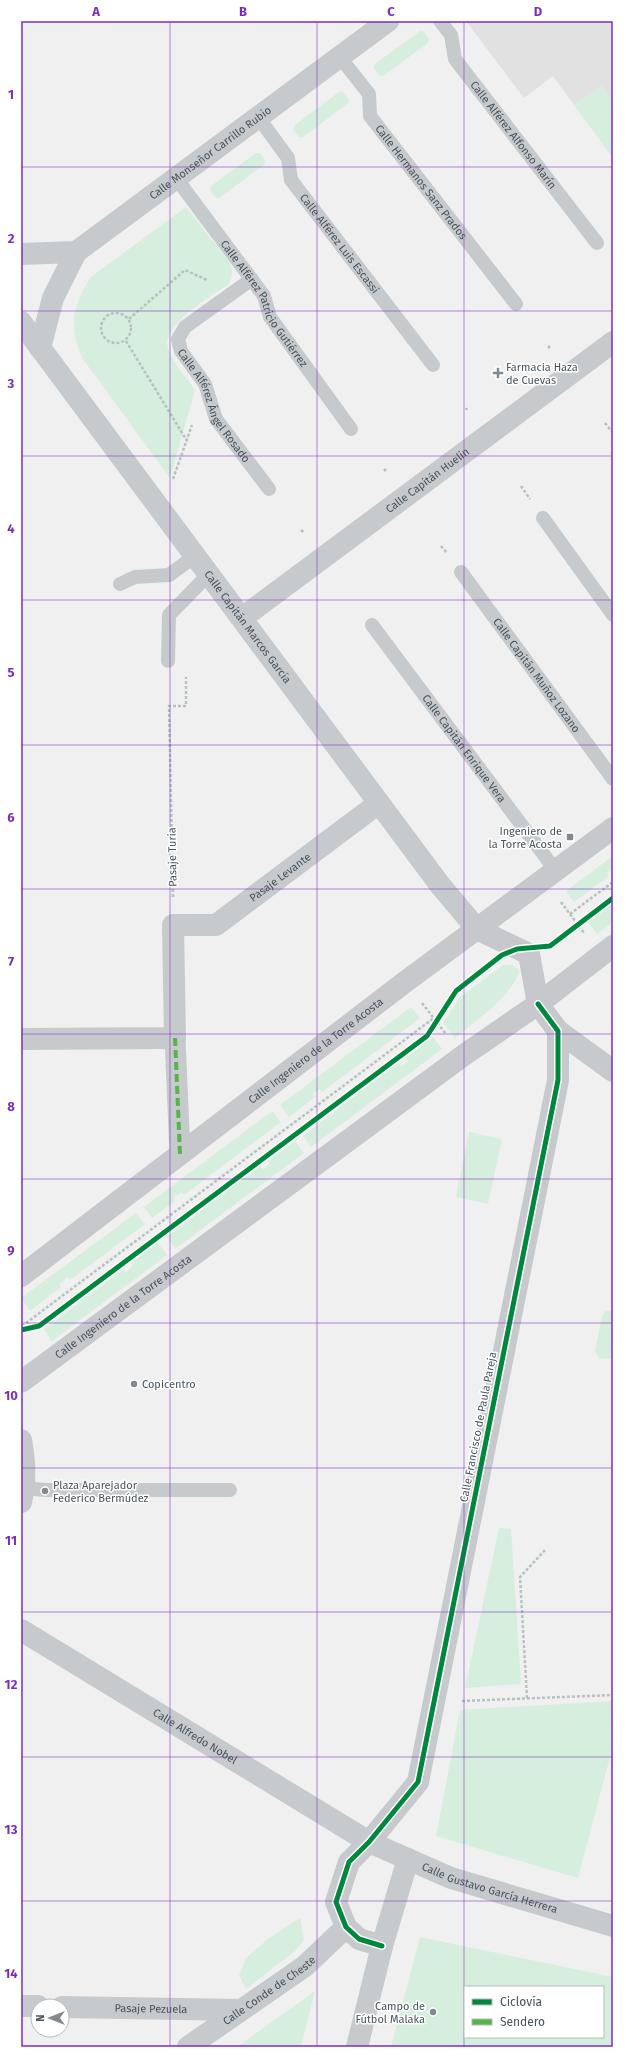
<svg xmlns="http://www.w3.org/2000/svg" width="634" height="2068" font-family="'Fira Sans',sans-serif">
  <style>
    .education { fill: #e2e1e1 }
    .green { fill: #d5eedd; fill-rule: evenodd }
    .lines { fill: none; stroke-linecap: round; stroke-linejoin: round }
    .path { stroke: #b6c2be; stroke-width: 2.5; stroke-dasharray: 3 2; stroke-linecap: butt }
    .service { stroke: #c7cacc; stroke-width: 14 }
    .pedestrian { stroke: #c7cacc; stroke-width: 21 }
    .minor { stroke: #c7cacc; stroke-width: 22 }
    .primary { stroke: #c6c8cb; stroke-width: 22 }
    .quiet { stroke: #57b448; stroke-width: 4; stroke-dasharray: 8 4; stroke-linecap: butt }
    .cycleway-casing { stroke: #fff; stroke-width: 8 }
    .cycleway { stroke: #00873e; stroke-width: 5 }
    .grid { fill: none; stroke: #7b2cbf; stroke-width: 1; stroke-opacity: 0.55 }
    .poi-dot { fill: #838a8f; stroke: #fff; stroke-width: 1.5 }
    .labels { text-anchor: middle; stroke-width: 3; stroke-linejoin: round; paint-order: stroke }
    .street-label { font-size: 11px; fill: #48535b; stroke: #fff }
    .poi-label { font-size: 11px; fill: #48535b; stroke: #fff; text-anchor: start }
    .neatline { fill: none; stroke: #7b2cbf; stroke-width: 1.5 }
    .grid-label { font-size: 13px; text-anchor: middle; font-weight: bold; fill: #7b2cbf }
  </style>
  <rect width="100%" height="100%" fill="#f0f0f0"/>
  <polygon class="education" points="466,21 613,21 613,102 601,86 574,105 553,76 524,98"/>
  <g class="green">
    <polygon points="420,31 423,31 429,39 428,43 383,76 380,76 374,68 375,64"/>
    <polygon points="601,86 613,102 613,158 574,105"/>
    <polygon points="339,92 343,92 349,100 348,103 303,137 299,137 293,130 295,125"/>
    <polygon points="256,153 260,153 265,161 265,164 219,198 215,197 210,190 211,186"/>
    <path d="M 186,207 L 230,263 C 233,271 233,276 229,284 C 213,295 160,325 168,348 C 173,363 186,377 195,390 L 170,478 L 83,359 C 68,328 72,305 91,277 Z"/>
    <polygon points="613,856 613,869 607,873 609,876 574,902 566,891"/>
    <polygon points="613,903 613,922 597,934 588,922"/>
    <path d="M 503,965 L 512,965 L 520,971 C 509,999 477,1019 455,1038 L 443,1023 L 460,997 Z"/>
    <polygon points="411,1007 420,1018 322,1092 320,1089 313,1094 315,1097 289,1117 280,1105"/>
    <polygon points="433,1037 442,1049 311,1147 303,1136 398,1063 401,1067 408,1062 406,1058"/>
    <polygon points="272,1111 281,1122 184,1195 182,1192 173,1198 175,1201 152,1218 144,1207"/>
    <polygon points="469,1132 502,1139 488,1204 456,1197"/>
    <polygon points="295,1141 304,1153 175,1249 167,1237 260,1166 263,1169 270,1164 268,1161"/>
    <polygon points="136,1213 145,1224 70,1280 68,1277 59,1284 61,1287 30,1311 21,1298"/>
    <polygon points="158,1243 167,1255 52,1341 44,1329 124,1269 126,1272 133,1266 131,1263"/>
    <polygon points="605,1311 613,1311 613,1358 600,1359 595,1351 602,1317"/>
    <polygon points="499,1528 511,1529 521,1684 465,1688"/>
    <polygon points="612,1701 613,1746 578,1878 436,1836 460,1710"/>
    <polygon points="300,1918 304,1940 295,1951 246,1989 239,1975 246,1958 268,1939"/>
    <path d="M 420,1937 L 613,1977 L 613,2047 L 391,2047 ZM 465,1987 L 603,1987 L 603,2037 L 465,2037 Z"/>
    <polygon points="315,1991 301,2047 237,2047"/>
  </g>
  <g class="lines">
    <g class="path">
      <circle cx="116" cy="328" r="15"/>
      <polyline points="129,319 185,270 207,280"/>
      <polyline points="126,341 187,441"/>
      <polyline points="548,346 550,348"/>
      <polyline points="466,408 467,410"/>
      <polyline points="605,423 613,433"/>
      <polyline points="384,469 386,471"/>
      <polyline points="173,479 192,425"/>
      <polyline points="521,486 530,499"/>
      <polyline points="301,530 304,533"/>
      <polyline points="441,546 447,553"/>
      <polyline points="173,897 169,706 186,706 186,677"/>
      <polyline points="561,902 584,933"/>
      <polyline points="570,914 613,882"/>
      <polyline points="422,1003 446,1034"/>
      <polyline points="22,1326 434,1018"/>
      <polyline points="527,1698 520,1577 546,1549"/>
      <polyline points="462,1701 613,1695"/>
    </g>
    <g class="service">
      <path id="s1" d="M 440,21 L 451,35 L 455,59 L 597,243"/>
      <path id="s2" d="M 339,56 L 369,94 L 370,116 L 516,304"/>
      <path id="s3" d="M 258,117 L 288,158 L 291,180 L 433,365"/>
      <path id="s4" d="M 176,178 L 264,296 L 270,317 L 351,429"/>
      <path id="s5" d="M 252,279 L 185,327 L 178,339 L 181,351 L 205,384 L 216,419 L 269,489"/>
      <polyline points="543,518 613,615"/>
      <path id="s6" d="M 461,572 L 613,779"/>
      <polyline points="120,584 135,577 169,575 195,556"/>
      <path id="s7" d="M 372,625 L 556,871"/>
      <polyline points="168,661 169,615 208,575"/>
      <polyline points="24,1488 45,1490 230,1490"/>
    </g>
    <polyline class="pedestrian" points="175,1038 180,1154"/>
    <g class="minor">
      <path id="s8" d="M 21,254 L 76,252 L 388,21"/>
      <path id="s9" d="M 21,322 L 440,885 L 477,929"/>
      <polyline points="40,348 53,298 76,252"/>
      <path id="s10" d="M 242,618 L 613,342"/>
      <polyline points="558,1031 613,1071"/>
      <path id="s11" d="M 21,1039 L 175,1038 L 173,925 L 216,925 L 379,803"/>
      <path id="s12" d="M 21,1630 L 369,1842 L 451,1878 L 613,1926"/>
      <polyline points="382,1946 359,1939 346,1927 336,1902 349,1862 369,1842 418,1782 558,1080 558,1031 538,1004"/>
      <polyline points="21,2006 38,2006"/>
      <path id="s13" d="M 62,2007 L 241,2010"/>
      <path id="s14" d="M 188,2047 L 305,1966 L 346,1927"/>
      <polyline points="357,2047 382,1946 408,1859"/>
    </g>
    <g class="primary">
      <polyline points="477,929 529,954 538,1004"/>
      <path id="s15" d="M 21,1276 L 405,982 L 613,828"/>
      <path id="s16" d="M 21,1382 L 464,1055 L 538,1004 L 613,946"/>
      <path d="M 21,1440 C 25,1461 26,1482 21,1502"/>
    </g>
    <polyline class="quiet" points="175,1038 180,1154"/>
    <g class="cycleway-casing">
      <g id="cycleway">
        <polyline points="21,1330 39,1326 427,1036 456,991 502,955 517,949 550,946 613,898"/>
        <polyline points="382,1946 359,1939 346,1927 336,1902 349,1862 369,1842 418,1782 558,1080 558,1031 538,1004"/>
      </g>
    </g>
    <use href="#cycleway" class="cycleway"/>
  </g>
  <path class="grid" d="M 170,21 L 170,2047M 317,21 L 317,2047M 464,21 L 464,2047M 21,167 L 613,167M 21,311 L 613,311M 21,456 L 613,456M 21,600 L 613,600M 21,745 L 613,745M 21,889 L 613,889M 21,1034 L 613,1034M 21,1179 L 613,1179M 21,1323 L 613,1323M 21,1468 L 613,1468M 21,1612 L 613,1612M 21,1757 L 613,1757M 21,1901 L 613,1901"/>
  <g class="poi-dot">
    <path d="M496 367h4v4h4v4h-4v4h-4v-4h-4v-4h4z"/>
    <rect x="566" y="833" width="8" height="8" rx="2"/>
    <circle cx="134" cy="1384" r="4"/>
    <circle cx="45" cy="1491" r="4"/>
    <circle cx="433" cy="2012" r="4"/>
  </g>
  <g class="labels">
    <g class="street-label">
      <text dy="4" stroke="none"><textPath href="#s1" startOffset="138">Calle Alférez Alfonso Marín</textPath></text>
      <text dy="4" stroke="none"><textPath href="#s8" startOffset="222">Calle Monseñor Carrillo Rubio</textPath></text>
      <text dy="4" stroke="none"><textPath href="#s2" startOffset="154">Calle Hermanos Sanz Prados</textPath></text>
      <text dy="4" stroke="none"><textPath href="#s3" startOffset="153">Calle Alférez Luis Escassi</textPath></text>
      <text dy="4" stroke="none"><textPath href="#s4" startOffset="154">Calle Alférez Patricio Gutiérrez</textPath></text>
      <text dy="4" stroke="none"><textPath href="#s5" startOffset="173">Calle Alférez Ángel Rosado</textPath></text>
      <text dy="4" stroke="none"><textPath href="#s10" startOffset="231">Calle Capitán Huelin</textPath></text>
      <text dy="4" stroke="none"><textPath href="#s9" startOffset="380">Calle Capitán Marcos García</textPath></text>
      <text dy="4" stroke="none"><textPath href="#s6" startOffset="128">Calle Capitán Muñoz Lozano</textPath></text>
      <text dy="4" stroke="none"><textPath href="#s7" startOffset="154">Calle Capitán Enrique Vera</textPath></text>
      <text transform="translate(172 857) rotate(-91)" y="4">Pasaje Turia</text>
      <text dy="4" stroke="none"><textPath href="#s11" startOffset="390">Pasaje Levante</textPath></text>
      <text dy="4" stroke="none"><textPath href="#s15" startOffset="371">Calle Ingeniero de la Torre Acosta</textPath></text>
      <text dy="4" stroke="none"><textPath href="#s16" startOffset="127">Calle Ingeniero de la Torre Acosta</textPath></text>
      <text transform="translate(478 1427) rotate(-79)" y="4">Calle Francisco de Paula Pareja</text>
      <text dy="4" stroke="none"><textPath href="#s12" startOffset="204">Calle Alfredo Nobel</textPath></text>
      <text dy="4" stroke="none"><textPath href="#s12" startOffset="537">Calle Gustavo García Herrera</textPath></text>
      <text dy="4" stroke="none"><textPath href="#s14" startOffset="99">Calle Conde de Cheste</textPath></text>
      <text dy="4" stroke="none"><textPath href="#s13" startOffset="89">Pasaje Pezuela</textPath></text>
    </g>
    <g class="poi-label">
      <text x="506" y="371">Farmacia Haza<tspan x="506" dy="13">de Cuevas</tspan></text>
      <text x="562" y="835" text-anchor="end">Ingeniero de<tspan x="562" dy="13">la Torre Acosta</tspan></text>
      <text x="142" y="1388">Copicentro</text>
      <text x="53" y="1489">Plaza Aparejador<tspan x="53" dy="13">Federico Bermúdez</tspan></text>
      <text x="425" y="2010" text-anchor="end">Campo de<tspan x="425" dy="13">Fútbol Malaka</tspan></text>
    </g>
  </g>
  <rect width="634" height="2068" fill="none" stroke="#ffffff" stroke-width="44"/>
  <rect x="464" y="1986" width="140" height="52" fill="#ffffff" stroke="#b6babd"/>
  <rect x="472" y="1999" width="20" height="6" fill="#00873e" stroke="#b6babd"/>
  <text x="500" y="2006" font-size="12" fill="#48535b">Ciclovía</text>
  <rect x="472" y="2019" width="20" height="6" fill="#57b448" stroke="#b6babd"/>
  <text x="500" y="2026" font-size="12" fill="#48535b">Sendero</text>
  <g transform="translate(50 2018) rotate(270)"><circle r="19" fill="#ffffff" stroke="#b6babd"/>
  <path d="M0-3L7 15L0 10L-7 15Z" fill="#838a8f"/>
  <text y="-6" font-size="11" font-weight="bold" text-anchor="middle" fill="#48535b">N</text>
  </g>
  <rect x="22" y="22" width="590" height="2024" class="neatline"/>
  <g class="grid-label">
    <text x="96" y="16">A</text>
    <text x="243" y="16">B</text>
    <text x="391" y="16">C</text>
    <text x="538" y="16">D</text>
    <text x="11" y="99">1</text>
    <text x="11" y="243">2</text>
    <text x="11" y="388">3</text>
    <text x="11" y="533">4</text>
    <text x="11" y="677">5</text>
    <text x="11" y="822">6</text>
    <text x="11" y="966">7</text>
    <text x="11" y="1111">8</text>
    <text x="11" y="1255">9</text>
    <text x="11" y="1400">10</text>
    <text x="11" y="1545">11</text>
    <text x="11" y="1689">12</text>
    <text x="11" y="1834">13</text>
    <text x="11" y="1978">14</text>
  </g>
</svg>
